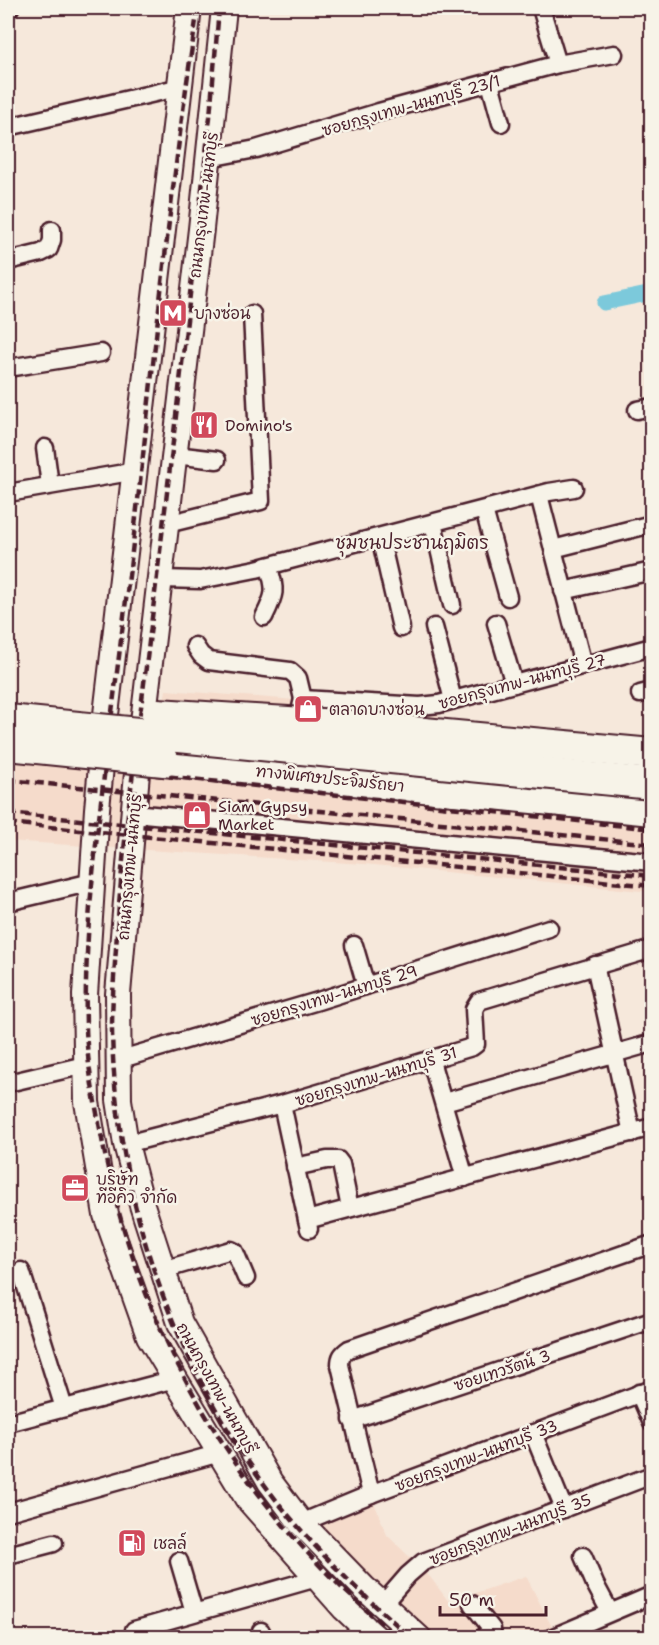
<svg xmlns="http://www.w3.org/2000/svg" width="659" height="1645" font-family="'Shantell Sans','Playpen Sans Thai',sans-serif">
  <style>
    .built { fill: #f5dbcb }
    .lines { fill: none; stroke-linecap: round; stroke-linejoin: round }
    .canal { stroke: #7cc9db; stroke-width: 15 }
    .minor-casing { stroke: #4a1f2b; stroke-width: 21 }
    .secondary-casing { stroke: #4a1f2b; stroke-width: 28 }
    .motorway-casing { stroke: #4a1f2b; stroke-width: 34 }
    .minor { stroke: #f7f3e8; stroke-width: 16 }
    .secondary { stroke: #f7f3e8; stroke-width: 24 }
    .motorway { stroke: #f7f3e8; stroke-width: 30 }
    .rail { stroke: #4a1f2b; stroke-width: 4.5; stroke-dasharray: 9 4.5; stroke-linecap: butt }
    .motorway-bridge-casing { stroke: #4a1f2b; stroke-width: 34; stroke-linecap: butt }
    .motorway-bridge { stroke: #f7f3e8; stroke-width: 30 }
    .labels { text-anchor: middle; stroke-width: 5; stroke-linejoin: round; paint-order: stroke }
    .street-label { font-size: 16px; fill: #4a1f2b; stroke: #f7f3e8 }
    .poi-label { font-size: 16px; fill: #4a1f2b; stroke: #f7f3e8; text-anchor: start }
    .neighbourhood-label { font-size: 18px; fill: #4a1f2b; stroke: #f7f3e8 }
  </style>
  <rect width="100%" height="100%" fill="#f6e8db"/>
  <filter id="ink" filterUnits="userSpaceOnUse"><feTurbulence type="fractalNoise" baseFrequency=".0167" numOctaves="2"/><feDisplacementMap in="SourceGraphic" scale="12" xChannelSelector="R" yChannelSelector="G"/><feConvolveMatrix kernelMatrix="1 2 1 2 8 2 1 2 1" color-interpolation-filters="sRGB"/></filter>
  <g filter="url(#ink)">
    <g class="built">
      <polygon points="166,690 440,711 437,727 163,707"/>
      <polygon points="8,751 651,817 651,892 364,864 8,841"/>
      <polygon points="373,1500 387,1535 430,1577 449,1602 526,1576 552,1627 529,1637 430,1637 313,1522"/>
    </g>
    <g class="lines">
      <polyline class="canal" points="604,303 652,293"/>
      <g class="minor-casing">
        <g id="minor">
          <polyline points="8,8 10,8"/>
          <polyline points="541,8 558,64"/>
          <polyline points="490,83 501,123"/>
          <polyline points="8,127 181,87"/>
          <polyline points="209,158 256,149 379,112 558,64 614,54"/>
          <polyline points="8,261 41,253 49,249 52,240 52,230"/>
          <polyline points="8,368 101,353"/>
          <polyline points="637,410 652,407"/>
          <polyline points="45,448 50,485"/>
          <polyline points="175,455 217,460"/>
          <polyline points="8,493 136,471"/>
          <polyline points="539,495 583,665"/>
          <polyline points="484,510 508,597"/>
          <polyline points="433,523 452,605"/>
          <polyline points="167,524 261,501 252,314"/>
          <polyline points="380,537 401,628"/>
          <polyline points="553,549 652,524"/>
          <polyline points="161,579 200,580 256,569 549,492 574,488"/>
          <polyline points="563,591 652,571"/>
          <path d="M 264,617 C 275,595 277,590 268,566"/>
          <polyline points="496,623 514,684"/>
          <polyline points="434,627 453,700"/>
          <polyline points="195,646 201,655 209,661 290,671 298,678 303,699"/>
          <polyline points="640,694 652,691"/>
          <polyline points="296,728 303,699 420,706 439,704 652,647"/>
          <polyline points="133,813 652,862"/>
          <polyline points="8,902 92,882"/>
          <polyline points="354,945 366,986"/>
          <polyline points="595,965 632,1133"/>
          <polyline points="118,1060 318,1001 549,928"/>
          <polyline points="431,1061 465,1178"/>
          <polyline points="8,1083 85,1065"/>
          <polyline points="444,1102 652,1043"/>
          <polyline points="282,1104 309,1229"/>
          <polyline points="126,1144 282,1104 472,1047 476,1044 474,1009 479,1001 652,949"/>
          <polyline points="295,1167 327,1160 338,1160 341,1164 350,1208"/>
          <polyline points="307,1220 652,1127"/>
          <polyline points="163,1270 231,1250 235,1252 246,1278"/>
          <polyline points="21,1271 64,1408"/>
          <polyline points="639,1393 652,1423"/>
          <polyline points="352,1420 652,1320"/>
          <polyline points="8,1423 175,1379"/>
          <polyline points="533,1433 564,1509"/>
          <path d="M 371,1494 L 340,1365 C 340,1357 342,1354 349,1349 L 652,1244"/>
          <polyline points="8,1512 220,1453"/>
          <polyline points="301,1523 371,1494 652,1389"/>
          <polyline points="8,1555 54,1543"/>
          <polyline points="583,1556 595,1584 610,1612"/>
          <polyline points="179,1561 194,1612"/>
          <polyline points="472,1604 492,1629 483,1638"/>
          <polyline points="382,1605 408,1575 423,1562 652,1475"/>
          <polyline points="134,1630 317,1578"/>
          <polyline points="261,1631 263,1638"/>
          <polyline points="551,1638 652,1595"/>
        </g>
      </g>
      <g class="secondary-casing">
        <g id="secondary">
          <polyline points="189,8 105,723 97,809 85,995 87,1102 106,1215 149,1336 247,1498 344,1608 376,1638"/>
          <polyline points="224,8 201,229 137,773 118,994 119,1100 126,1144 142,1205 180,1323 270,1482 301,1523 363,1587 419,1638"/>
        </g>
      </g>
      <g class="motorway-casing">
        <polyline id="motorway" points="164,761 652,810"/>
      </g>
      <use href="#minor" class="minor"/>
      <use href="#secondary" class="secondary"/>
      <use href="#motorway" class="motorway"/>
      <g class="rail">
        <path d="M 198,8 C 169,191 153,376 131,560 C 122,632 113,704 104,776 C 94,859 84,943 86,1027 C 87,1064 95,1103 102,1139 C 133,1308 216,1465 339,1585 C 358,1603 378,1620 397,1638"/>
        <path d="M 219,8 L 210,117 C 190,295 170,472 148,650 C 137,744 123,838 117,933 C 115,965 112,998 112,1030 C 115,1194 171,1361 270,1492 C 311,1546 360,1594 412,1638"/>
        <polyline points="8,759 652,829"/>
        <polyline points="8,780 652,844"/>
        <polyline points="8,813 652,876"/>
        <polyline points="8,823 652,886"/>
      </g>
      <g class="motorway-bridge-casing">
        <g id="motorway-bridge">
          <polyline points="157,714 338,725 652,754"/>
          <polyline points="8,720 652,784"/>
          <polyline points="8,745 164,761"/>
        </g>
      </g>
      <use href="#motorway-bridge" class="motorway-bridge"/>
    </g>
  </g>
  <defs>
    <g id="metro-square" transform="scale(1.5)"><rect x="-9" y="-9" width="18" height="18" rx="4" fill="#d1495b" stroke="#f7f3e8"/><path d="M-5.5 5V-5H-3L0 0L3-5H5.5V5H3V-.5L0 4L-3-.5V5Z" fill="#fff"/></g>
    <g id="restaurant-square" transform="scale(1.5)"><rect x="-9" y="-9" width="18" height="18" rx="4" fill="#d1495b" stroke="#f7f3e8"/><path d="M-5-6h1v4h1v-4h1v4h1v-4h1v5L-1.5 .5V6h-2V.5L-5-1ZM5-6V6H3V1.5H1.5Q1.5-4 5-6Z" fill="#fff"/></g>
    <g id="shop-square" transform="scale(1.5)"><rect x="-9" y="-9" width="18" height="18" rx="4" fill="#d1495b" stroke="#f7f3e8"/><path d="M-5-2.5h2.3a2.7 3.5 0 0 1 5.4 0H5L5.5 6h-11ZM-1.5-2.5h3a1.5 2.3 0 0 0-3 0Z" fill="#fff"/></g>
    <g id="office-square" transform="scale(1.5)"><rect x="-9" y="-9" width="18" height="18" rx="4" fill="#d1495b" stroke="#f7f3e8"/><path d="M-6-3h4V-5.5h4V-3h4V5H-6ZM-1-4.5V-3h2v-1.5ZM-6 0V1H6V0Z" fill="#fff"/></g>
    <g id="fuel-square" transform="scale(1.5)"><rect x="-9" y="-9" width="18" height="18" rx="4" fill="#d1495b" stroke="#f7f3e8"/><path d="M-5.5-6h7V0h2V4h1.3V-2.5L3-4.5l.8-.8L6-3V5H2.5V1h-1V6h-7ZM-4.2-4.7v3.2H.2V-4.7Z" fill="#fff"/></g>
  </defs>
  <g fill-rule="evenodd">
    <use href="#metro-square" x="173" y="313"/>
    <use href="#restaurant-square" x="204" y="425"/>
    <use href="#shop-square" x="308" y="709"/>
    <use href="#shop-square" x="197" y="815"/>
    <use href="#office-square" x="75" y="1188"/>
    <use href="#fuel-square" x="132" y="1543"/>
  </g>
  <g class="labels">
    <g class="street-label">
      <text transform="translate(411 105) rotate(-16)" y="6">ซอยกรุงเทพ-นนทบุรี 23/1</text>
      <text transform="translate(203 205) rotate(-83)" y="6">ถนนกรุงเทพ-นนทบุรี</text>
      <text transform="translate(522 681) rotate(-15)" y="6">ซอยกรุงเทพ-นนทบุรี 27</text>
      <text transform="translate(330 778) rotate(6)" y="6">ทางพิเศษประจิมรัถยา</text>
      <text transform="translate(129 867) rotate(-85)" y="6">ถนนกรุงเทพ-นนทบุรี</text>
      <text transform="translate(334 995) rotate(-17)" y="6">ซอยกรุงเทพ-นนทบุรี 29</text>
      <text transform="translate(376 1076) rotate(-17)" y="6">ซอยกรุงเทพ-นนทบุรี 31</text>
      <text transform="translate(502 1370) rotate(-18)" y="6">ซอยเทวรัตน์ 3</text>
      <text transform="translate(217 1388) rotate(61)" y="6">ถนนกรุงเทพ-นนทบุรี</text>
      <text transform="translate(476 1455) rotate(-21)" y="6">ซอยกรุงเทพ-นนทบุรี 33</text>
      <text transform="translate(510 1529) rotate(-21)" y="6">ซอยกรุงเทพ-นนทบุรี 35</text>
    </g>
    <g class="poi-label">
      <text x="194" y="319">บางซ่อน</text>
      <text x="225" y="431">Domino's</text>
      <text x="329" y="715">ตลาดบางซ่อน</text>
      <text x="218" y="812">Siam Gypsy<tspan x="218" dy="18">Market</tspan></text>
      <text x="96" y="1185">บริษัท<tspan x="96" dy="18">ทีอีคิว จำกัด</tspan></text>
      <text x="153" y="1549">เชลล์</text>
    </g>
    <g class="neighbourhood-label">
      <text x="412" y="549">ชุมชนประชานฤมิตร</text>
    </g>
  </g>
  <rect width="659" height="1645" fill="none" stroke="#f7f3e8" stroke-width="30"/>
  <rect x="15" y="15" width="629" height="1615" fill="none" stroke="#4a1f2b" stroke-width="2" filter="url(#ink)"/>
  <path d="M440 1606v9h106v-9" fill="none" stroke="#4a1f2b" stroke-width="3"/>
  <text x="449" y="1606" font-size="18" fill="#4a1f2b" stroke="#f7f3e8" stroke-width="4.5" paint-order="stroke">50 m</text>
</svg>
